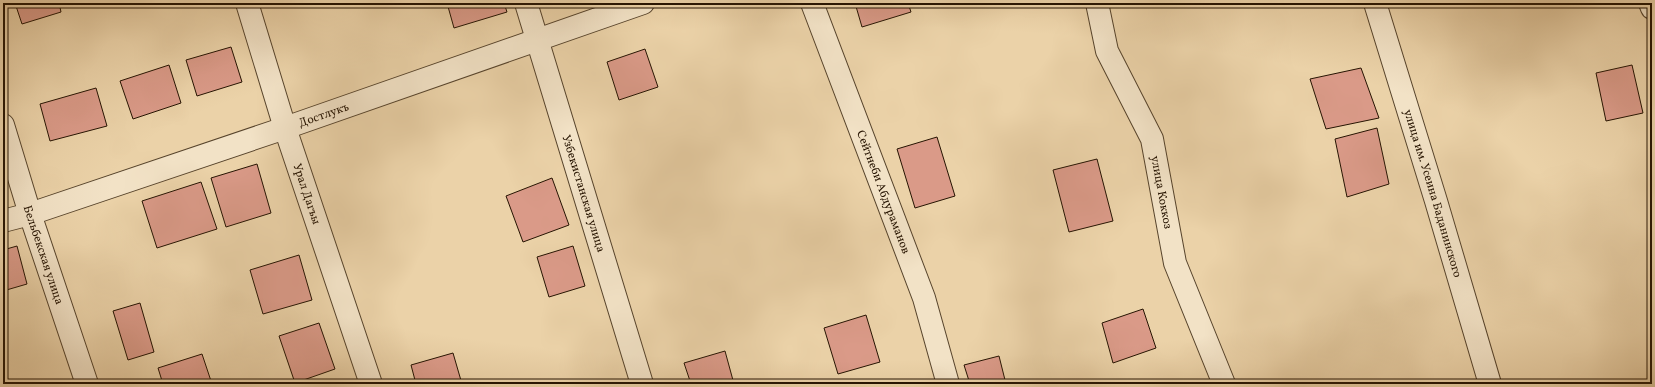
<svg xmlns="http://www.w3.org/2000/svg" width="1655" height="387" font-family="Vollkorn,serif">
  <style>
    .building { fill: #da9a88; stroke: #261402 }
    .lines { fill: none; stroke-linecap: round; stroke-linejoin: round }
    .minor-casing { stroke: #57442c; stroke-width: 24 }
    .minor { stroke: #f2e2c6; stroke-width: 22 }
    .labels { text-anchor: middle; stroke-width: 3.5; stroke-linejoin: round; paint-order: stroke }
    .street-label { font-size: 12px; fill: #261402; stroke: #f2e2c6 }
  </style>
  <rect width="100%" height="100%" fill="#ebd2a8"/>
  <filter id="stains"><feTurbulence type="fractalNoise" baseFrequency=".005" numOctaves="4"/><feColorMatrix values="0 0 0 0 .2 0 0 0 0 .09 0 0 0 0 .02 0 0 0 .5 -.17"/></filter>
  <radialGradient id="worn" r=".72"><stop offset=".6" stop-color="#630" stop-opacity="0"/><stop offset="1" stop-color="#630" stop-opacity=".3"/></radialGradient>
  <g class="building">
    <polygon points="15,3 59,3 61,12 22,24"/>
    <polygon points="447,3 504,3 507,12 454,28"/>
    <polygon points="855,3 908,3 911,12 862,27"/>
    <polygon points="231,47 242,82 197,96 186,60"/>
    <polygon points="645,49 658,87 619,100 607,62"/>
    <polygon points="169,65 181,103 133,119 120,81"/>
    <polygon points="1632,65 1643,113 1606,121 1596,73"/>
    <polygon points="1361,68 1379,118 1326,129 1310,79"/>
    <polygon points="96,88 107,126 50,141 40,104"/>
    <polygon points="1377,128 1389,184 1347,197 1335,139"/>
    <polygon points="937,137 955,196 915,208 897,149"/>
    <polygon points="1097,159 1113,221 1069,232 1053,170"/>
    <polygon points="257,164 271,213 226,227 211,178"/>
    <polygon points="552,178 569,225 523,242 506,196"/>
    <polygon points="201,182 217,229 157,248 142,201"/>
    <polygon points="17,246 27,284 3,291 3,250"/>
    <polygon points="573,246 585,286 549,297 537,257"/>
    <polygon points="299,255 312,300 263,314 250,270"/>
    <polygon points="140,303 154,352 128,360 113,311"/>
    <polygon points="1143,309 1156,348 1113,363 1102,323"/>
    <polygon points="866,315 880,362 838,374 824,328"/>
    <polygon points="319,323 335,369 295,383 279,336"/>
    <polygon points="725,351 734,384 691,384 684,363"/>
    <polygon points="453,353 462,384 416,384 411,365"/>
    <polygon points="202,354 212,384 163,384 158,368"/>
    <polygon points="999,356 1006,384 970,384 964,365"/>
  </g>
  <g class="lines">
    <g class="minor-casing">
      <g id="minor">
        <path id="s1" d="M 247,3 L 285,128 L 371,384"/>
        <path id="s2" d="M 526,3 L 642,384"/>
        <path id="s3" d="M 812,3 L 924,298 L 948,384"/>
        <path id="s4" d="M 1097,3 L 1107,51 L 1152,139 L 1175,263 L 1224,384"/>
        <path id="s5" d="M 1375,3 L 1436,201 L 1490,384"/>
        <polyline points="1650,3 1652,8"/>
        <path id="s6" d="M 3,125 L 30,214 L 87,384"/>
        <path id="s7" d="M 3,221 L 30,214 L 285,128 L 643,3"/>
      </g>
    </g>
    <use href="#minor" class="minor"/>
  </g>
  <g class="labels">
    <g class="street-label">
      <text dy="4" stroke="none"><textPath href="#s7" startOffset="338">Достлукъ</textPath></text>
      <text dy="4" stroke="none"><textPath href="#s3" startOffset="202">Сейтнеби Абдураманов</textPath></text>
      <text dy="4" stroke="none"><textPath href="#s2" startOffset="199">Узбекистанская улица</textPath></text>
      <text dy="4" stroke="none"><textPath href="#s4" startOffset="202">улица Коккоз</textPath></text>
      <text dy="4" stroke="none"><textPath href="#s5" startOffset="199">улица им. Усеина Баданинского</textPath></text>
      <text dy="4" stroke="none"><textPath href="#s1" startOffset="200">Урал Дагъы</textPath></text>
      <text dy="4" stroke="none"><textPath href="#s6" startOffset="136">Бельбекская улица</textPath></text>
    </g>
  </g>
  <rect width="1655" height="387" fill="none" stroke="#ebd2a8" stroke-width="16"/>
  <rect x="4" y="4" width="1647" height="379" fill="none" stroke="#261402" stroke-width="2"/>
  <rect x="8" y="8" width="1639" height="371" fill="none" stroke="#261402"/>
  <rect width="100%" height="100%" filter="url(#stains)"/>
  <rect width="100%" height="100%" fill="url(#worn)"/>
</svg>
